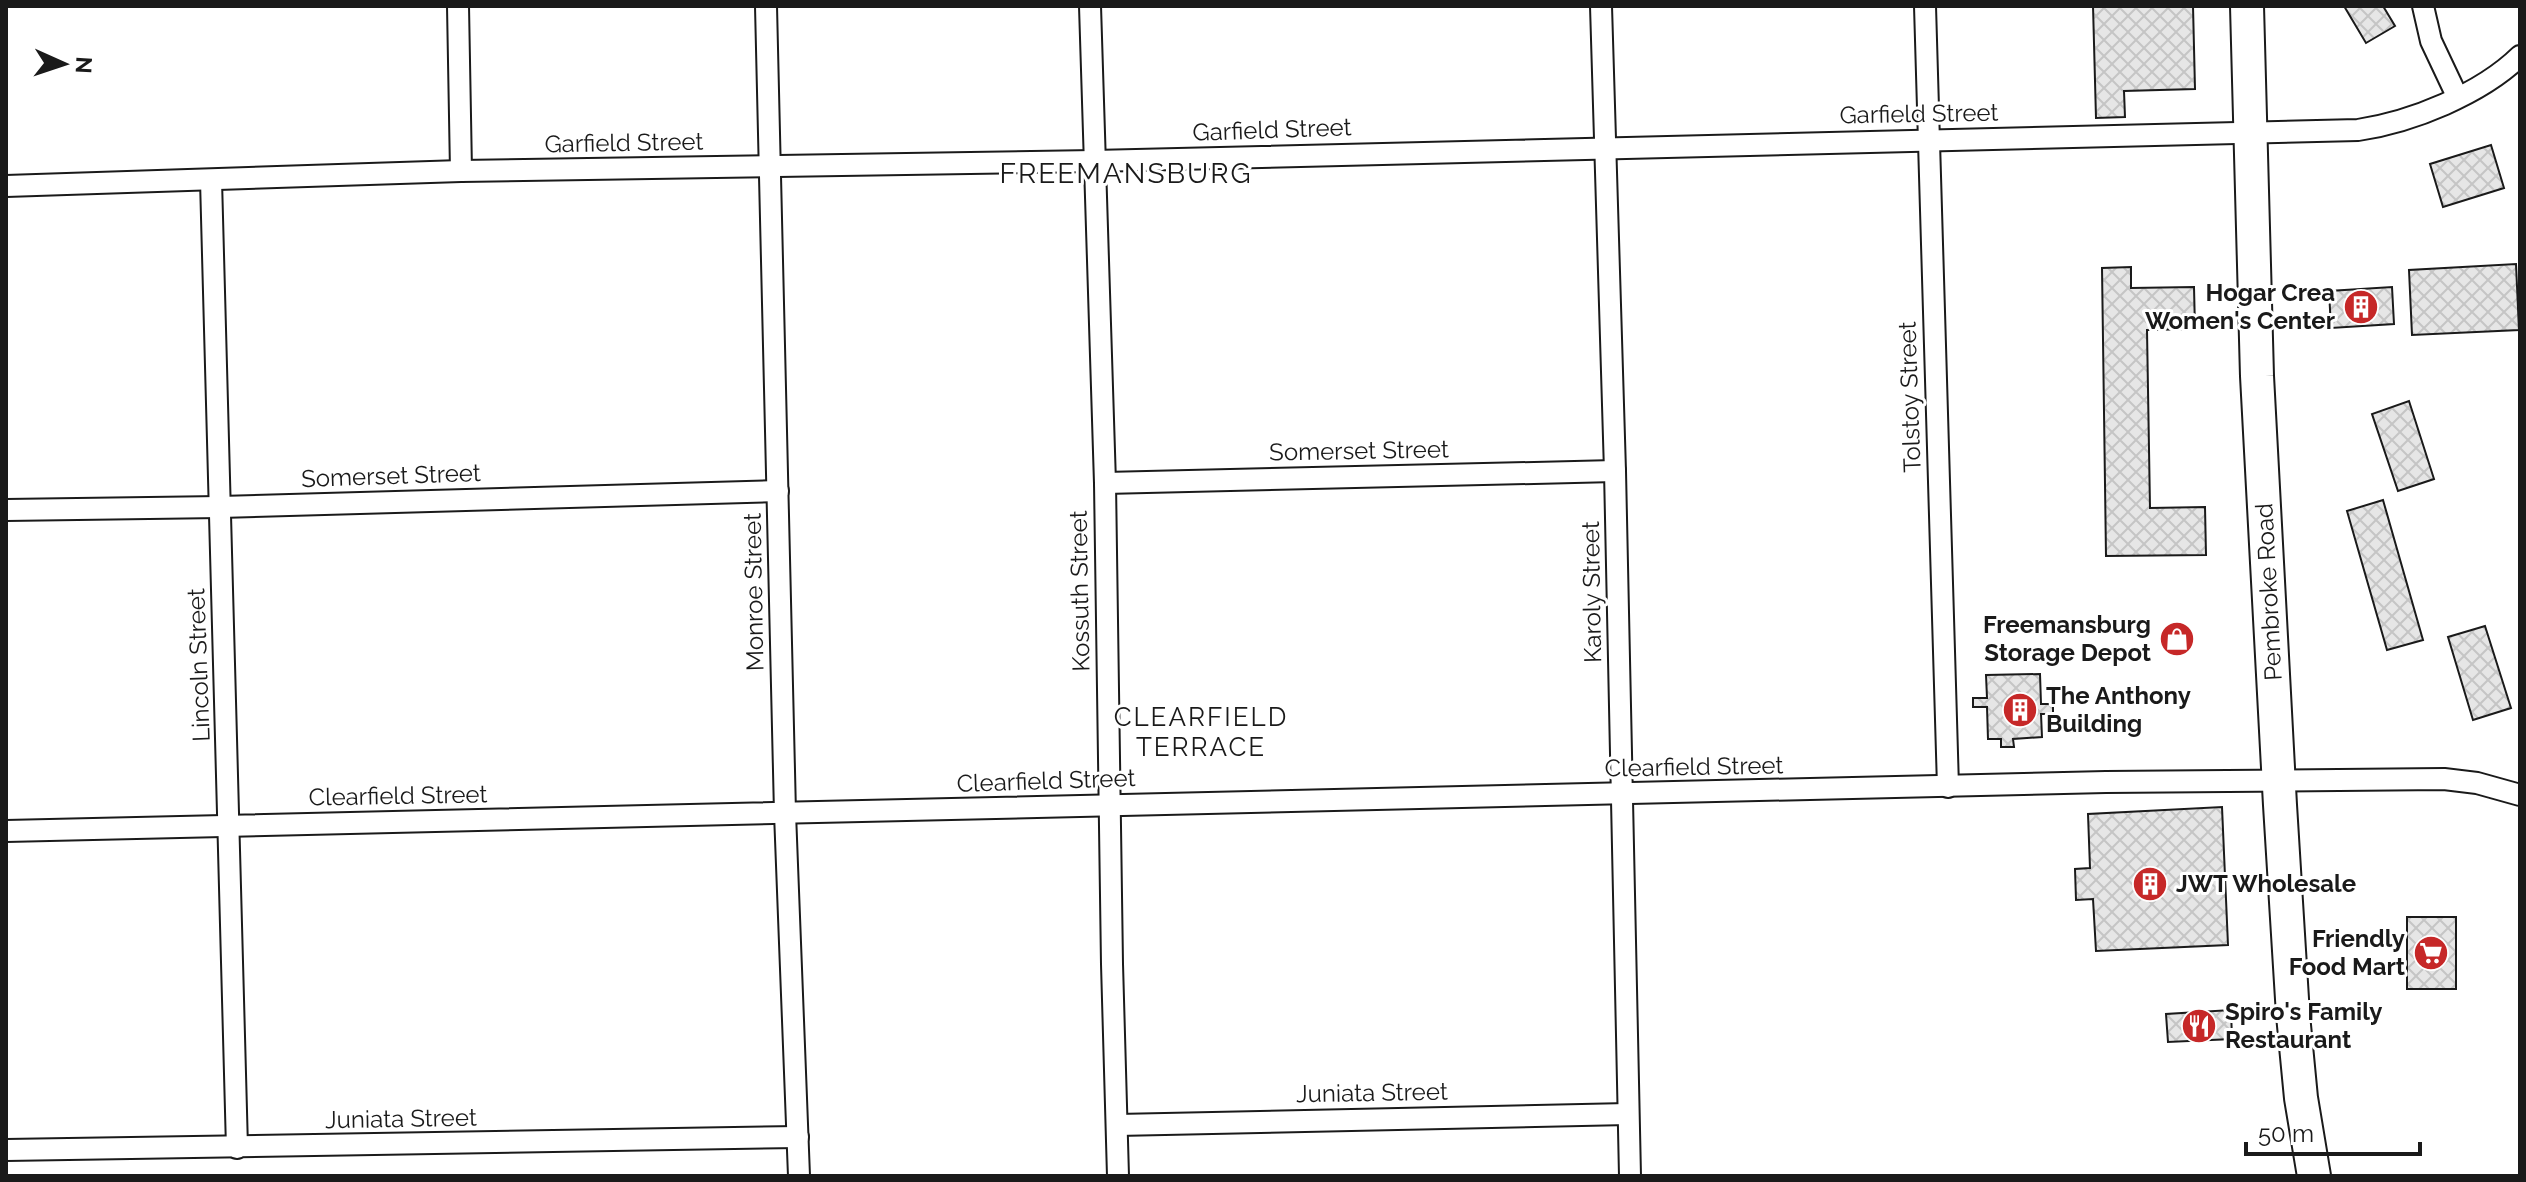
<svg xmlns="http://www.w3.org/2000/svg" width="2526" height="1182" font-family="Raleway,sans-serif">
  <style>
    .building { fill: url(#building-cross-hatch); stroke: #1a1a1a; stroke-width: 2 }
    .lines { fill: none; stroke-linecap: round; stroke-linejoin: round }
    .minor-casing { stroke: #1a1a1a; stroke-width: 24 }
    .primary-casing { stroke: #1a1a1a; stroke-width: 36 }
    .minor { stroke: #fff; stroke-width: 20 }
    .primary { stroke: #fff; stroke-width: 32 }
    .labels { text-anchor: middle; stroke-width: 6; stroke-linejoin: round; paint-order: stroke }
    .street-label { font-size: 24px; fill: #1a1a1a; stroke: #fff }
    .poi-label { font-size: 24px; font-weight: bold; fill: #1a1a1a; stroke: #fff; text-anchor: end }
    .neighbourhood-label { font-size: 26px; letter-spacing: 2px; fill: #1a1a1a; stroke: #fff }
    .quarter-label { font-size: 28px; letter-spacing: 2px; fill: #1a1a1a; stroke: #fff }
  </style>
  <defs>
    <pattern id="building-cross-hatch" width="8" height="8" patternUnits="userSpaceOnUse" patternTransform="scale(2)"><rect width="8" height="8" fill="#e6e6e6"/><path d="M0 0l8 8M0 8l8-8" fill="none" stroke="#c5c5c5"/></pattern>
  </defs>
  <rect width="100%" height="100%" fill="#fff"/>
  <g class="building">
    <polygon points="2093,6 2193,6 2195,89 2124,91 2125,117 2096,118"/>
    <polygon points="2344,6 2383,6 2395,26 2366,43"/>
    <polygon points="2491,145 2504,188 2443,207 2430,164"/>
    <polygon points="2516,264 2519,330 2412,335 2409,270"/>
    <polygon points="2131,267 2131,288 2194,287 2195,329 2147,330 2150,508 2205,507 2206,555 2106,556 2102,268"/>
    <polygon points="2392,287 2394,324 2331,328 2329,291"/>
    <polygon points="2409,401 2434,479 2398,491 2372,414"/>
    <polygon points="2383,500 2423,640 2387,650 2347,511"/>
    <polygon points="2485,626 2511,708 2473,720 2448,637"/>
    <polygon points="2040,674 2041,704 2053,704 2053,714 2041,714 2042,737 2013,739 2014,747 2001,747 2001,739 1988,739 1987,707 1973,707 1973,698 1987,698 1986,675"/>
    <polygon points="2222,807 2228,945 2096,951 2093,899 2076,900 2075,869 2090,868 2088,814"/>
    <rect x="2407" y="917" width="49" height="72"/>
    <polygon points="2231,1010 2232,1039 2168,1042 2166,1014"/>
  </g>
  <g class="lines">
    <g class="minor-casing">
      <g id="minor">
        <polyline points="458,6 461,171"/>
        <polyline points="766,6 785,813 799,1176"/>
        <polyline points="1090,6 1105,483 1112,964 1118,1176"/>
        <polyline points="1601,6 1615,471 1630,1176"/>
        <polyline points="1925,6 1948,787"/>
        <polyline points="2423,6 2431,41 2457,96"/>
        <polyline points="211,180 237,1148"/>
        <path d="M 6,186 L 461,171 L 1094,161 L 2358,130 C 2412,122 2481,94 2520,56"/>
        <polyline points="1105,483 1615,471"/>
        <polyline points="6,510 220,507 778,491"/>
        <polyline points="6,831 2106,782 2444,779 2477,783 2520,795"/>
        <polyline points="1117,1125 1628,1114"/>
        <polyline points="6,1150 798,1137"/>
      </g>
    </g>
    <g class="primary-casing">
      <polyline id="primary" points="2247,6 2257,376 2280,805 2293,1015 2301,1098 2314,1176"/>
    </g>
    <use href="#minor" class="minor"/>
    <use href="#primary" class="primary"/>
  </g>
  <defs>
    <g id="building-disc" transform="scale(1.8)"><circle r="9.5" fill="#c62828" stroke="#fff"/><path d="M-4-6H4V6H1V3H-1V6H-4ZM-2.5-4.3h1.7v1.8h-1.7ZM.8-4.3h1.7v1.8H.8ZM-2.5-1h1.7V.8h-1.7ZM.8-1h1.7V.8H.8Z" fill="#fff"/></g>
    <g id="shop-disc" transform="scale(1.8)"><circle r="9.5" fill="#c62828" stroke="#fff"/><path d="M-5-2.5h2.3a2.7 3.5 0 0 1 5.4 0H5L5.5 6h-11ZM-1.5-2.5h3a1.5 2.3 0 0 0-3 0Z" fill="#fff"/></g>
    <g id="supermarket-disc" transform="scale(1.8)"><circle r="9.5" fill="#c62828" stroke="#fff"/><path d="M-6-5.5h2.5l.6 2H6L4.5 2H-2.5L-4.4-4H-6ZM-1.5 3.2a1.3 1.3 0 1 0 .1 0ZM3 3.2a1.3 1.3 0 1 0 .1 0Z" fill="#fff"/></g>
    <g id="restaurant-disc" transform="scale(1.8)"><circle r="9.5" fill="#c62828" stroke="#fff"/><path d="M-5-6h1v4h1v-4h1v4h1v-4h1v5L-1.5 .5V6h-2V.5L-5-1ZM5-6V6H3V1.5H1.5Q1.5-4 5-6Z" fill="#fff"/></g>
  </defs>
  <g fill-rule="evenodd">
    <use href="#building-disc" x="2361" y="307"/>
    <use href="#shop-disc" x="2177" y="639"/>
    <use href="#building-disc" x="2020" y="710"/>
    <use href="#building-disc" x="2150" y="884"/>
    <use href="#supermarket-disc" x="2431" y="953"/>
    <use href="#restaurant-disc" x="2199" y="1026"/>
  </g>
  <g class="labels">
    <g class="street-label">
      <text transform="translate(1919 114) rotate(-1)" y="8">Garfield Street</text>
      <text transform="translate(1272 130) rotate(-2)" y="8">Garfield Street</text>
      <text transform="translate(624 143) rotate(-1)" y="8">Garfield Street</text>
      <text transform="translate(1910 397) rotate(-92)" y="8">Tolstoy Street</text>
      <text transform="translate(1359 451) rotate(-1)" y="8">Somerset Street</text>
      <text transform="translate(391 476) rotate(-2)" y="8">Somerset Street</text>
      <text transform="translate(1080 591) rotate(-91)" y="8">Kossuth Street</text>
      <text transform="translate(754 592) rotate(-91)" y="8">Monroe Street</text>
      <text transform="translate(1592 592) rotate(-91)" y="8">Karoly Street</text>
      <text transform="translate(2269 592) rotate(-93)" y="8">Pembroke Road</text>
      <text transform="translate(199 665) rotate(-92)" y="8">Lincoln Street</text>
      <text transform="translate(1694 767) rotate(-1)" y="8">Clearfield Street</text>
      <text transform="translate(1046 781) rotate(-2)" y="8">Clearfield Street</text>
      <text transform="translate(398 796) rotate(-1)" y="8">Clearfield Street</text>
      <text transform="translate(1372 1093) rotate(-1)" y="8">Juniata Street</text>
      <text transform="translate(401 1119) rotate(-1)" y="8">Juniata Street</text>
    </g>
    <g class="poi-label">
      <text x="2335" y="301">Hogar Crea<tspan x="2335" dy="28">Women's Center</tspan></text>
      <text x="2151" y="633">Freemansburg<tspan x="2151" dy="28">Storage Depot</tspan></text>
      <text x="2046" y="704" text-anchor="start">The Anthony<tspan x="2046" dy="28">Building</tspan></text>
      <text x="2176" y="892" text-anchor="start">JWT Wholesale</text>
      <text x="2405" y="947">Friendly<tspan x="2405" dy="28">Food Mart</tspan></text>
      <text x="2225" y="1020" text-anchor="start">Spiro's Family<tspan x="2225" dy="28">Restaurant</tspan></text>
    </g>
    <g class="neighbourhood-label">
      <text x="1201" y="726">CLEARFIELD<tspan x="1201" dy="30">TERRACE</tspan></text>
    </g>
    <g class="quarter-label">
      <text x="1126" y="183">FREEMANSBURG</text>
    </g>
  </g>
  <rect width="2526" height="1182" fill="none" stroke="#1a1a1a" stroke-width="16"/>
  <g transform="translate(64 64) rotate(93)" stroke="#ffffff" stroke-width="6" paint-order="stroke">
  <path d="M0-6L14 30L0 20L-14 30Z" fill="#1a1a1a"/>
  <text y="-12" font-size="22" font-weight="bold" text-anchor="middle" fill="#1a1a1a">N</text>
  </g>
  <path d="M2246 1142v12h174v-12" fill="none" stroke="#1a1a1a" stroke-width="4"/>
  <text x="2258" y="1142" font-size="24" fill="#1a1a1a" stroke="#ffffff" stroke-width="6" paint-order="stroke">50 m</text>
</svg>
